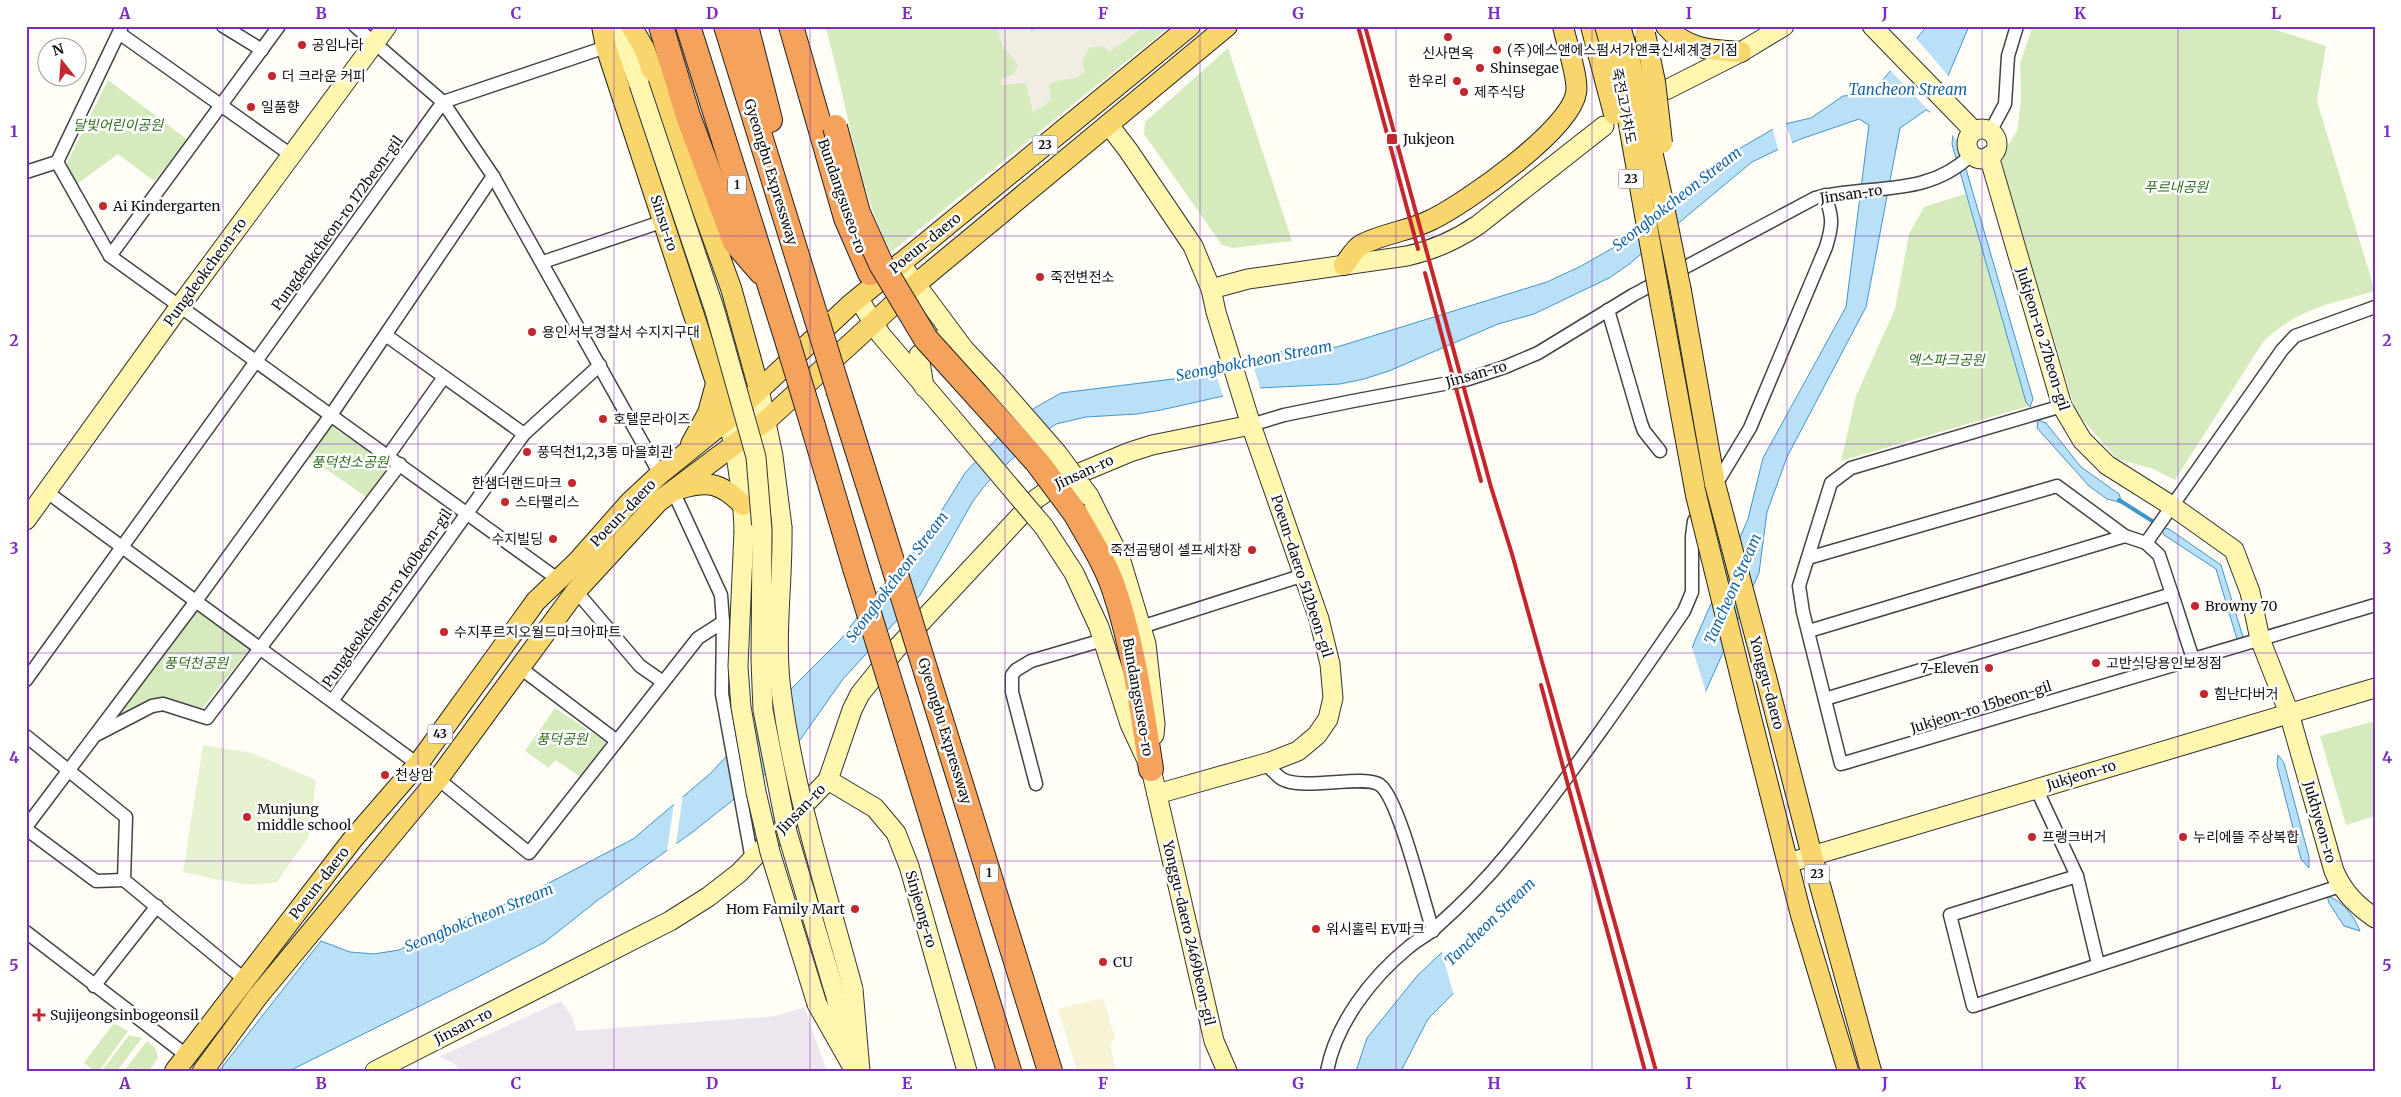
<svg xmlns="http://www.w3.org/2000/svg" width="2401" height="1097" font-family="Merriweather,'Noto Sans KR',serif">
  <style>
    .industrial { fill: #eee6ef }
    .farmland { fill: #f6f3d4 }
    .green { fill: #d5ebbd }
    .pitch { fill: #e6f2cf }
    .plaza { fill: #f1ede2 }
    .water { fill: #b9e0f7; stroke: #3f96cf }
    .pier { fill: #fffdf5 }
    .lines { fill: none; stroke-linecap: round; stroke-linejoin: round }
    .stream { stroke: #3f96cf; stroke-width: 4 }
    .street-casing { stroke: #444; stroke-width: 15 }
    .secondary-casing { stroke: #333; stroke-width: 21 }
    .primary-casing { stroke: #222; stroke-width: 22 }
    .highway-casing { stroke: #222; stroke-width: 26 }
    .street { stroke: #fff; stroke-width: 12 }
    .secondary { stroke: #fff6b0; stroke-width: 19 }
    .primary { stroke: #f9d66b; stroke-width: 20 }
    .highway { stroke: #f5a25d; stroke-width: 24 }
    .rail { stroke: #c4262e; stroke-width: 4 }
    .secondary-bridge-casing { stroke: #333; stroke-width: 21; stroke-linecap: butt }
    .primary-bridge-casing { stroke: #222; stroke-width: 22; stroke-linecap: butt }
    .highway-bridge-casing { stroke: #222; stroke-width: 26; stroke-linecap: butt }
    .secondary-bridge { stroke: #fff6b0; stroke-width: 19 }
    .primary-bridge { stroke: #f9d66b; stroke-width: 20 }
    .highway-bridge { stroke: #f5a25d; stroke-width: 24 }
    .grid { fill: none; stroke: #7b2cbf; stroke-width: 1; stroke-opacity: 0.55 }
    .poi-dot { fill: #c4262e; stroke: #fff; stroke-width: 2 }
    .labels { text-anchor: middle; stroke-width: 5; stroke-linejoin: round; paint-order: stroke }
    .shield { fill: #fff; stroke: #585858; stroke-width: 1 }
    .shield-label { font-size: 12px; font-weight: bold; fill: #111 }
    .poi-label { font-size: 14px; fill: #111; stroke: #fff; text-anchor: start }
    .street-label { font-size: 14px; fill: #111; stroke: #fff }
    .park-label { font-size: 14px; font-style: italic; fill: #2f6b1f; stroke: #fff }
    .water-label { font-size: 15px; font-style: italic; fill: #1768a6; stroke: #fff }
    .neatline { fill: none; stroke: #7b2cbf; stroke-width: 2 }
    .grid-label { font-size: 16px; text-anchor: middle; font-weight: bold; fill: #7b2cbf }
  </style>
  <rect width="100%" height="100%" fill="#fffdf5"/>
  <polygon class="industrial" points="561,1001 573,1018 576,1031 776,1016 804,1007 827,1071 458,1071 455,1064 439,1057"/>
  <polygon class="farmland" points="1103,998 1115,1038 1110,1044 1116,1071 1077,1071 1058,1009"/>
  <g class="green">
    <path d="M 825,26 L 1170,26 L 891,252 C 856,186 847,99 825,26 Z"/>
    <path d="M 2033,26 L 2264,26 L 2326,46 L 2317,101 L 2375,291 C 2331,304 2296,309 2263,342 L 2175,480 L 2151,468 L 2117,459 L 2083,420 L 2074,406 L 2000,158 L 2017,131 L 2021,99 L 2020,63 Z"/>
    <polygon points="1228,48 1292,241 1233,248 1222,245 1144,134 1145,122"/>
    <polygon points="108,80 188,140 154,181 118,154 77,184 66,165"/>
    <polygon points="1968,193 2029,406 1841,461 1856,396 1895,309 1909,234 1924,207"/>
    <polygon points="331,426 391,467 369,499 309,457"/>
    <polygon points="196,610 250,648 201,710 164,699 110,723"/>
    <polygon points="555,708 606,742 581,777 555,760 549,768 525,751"/>
    <polygon points="2375,721 2375,816 2346,825 2320,736"/>
    <polygon points="114,1023 128,1031 99,1071 95,1071 84,1063"/>
    <polygon points="129,1035 142,1038 117,1071 102,1071"/>
    <polygon points="147,1041 156,1049 158,1058 149,1071 124,1071"/>
  </g>
  <path class="pitch" d="M 203,745 L 252,753 L 316,780 L 309,836 L 277,882 C 246,889 213,878 183,872 Z"/>
  <polygon class="plaza" points="997,26 1029,26 1031,33 1041,26 1145,26 1109,52 1104,46 1089,48 1083,59 1082,64 1085,71 1077,78 1053,82 1049,85 1051,100 1033,113 1026,83 1001,85 1002,79 1013,75 1018,65 1002,45"/>
  <g class="water">
    <polygon points="1927,26 1969,26 1945,83 1969,115 1959,145 2033,399 2030,407 2026,402 1952,144 1954,123 1926,110 1900,128 1866,307 1787,457 1767,512 1759,573 1680,748 1514,932 1428,1019 1401,1071 1356,1071 1367,1038 1417,976 1651,753 1696,638 1748,519 1763,458 1846,307 1869,125 1859,119 1798,140 1752,162 1628,265 1609,278 1534,314 1498,324 1389,371 1364,379 1340,384 1259,388 1161,410 1137,414 1086,417 1056,424 1031,441 986,484 973,501 920,595 843,679 800,740 763,776 694,831 598,900 545,942 476,978 289,1071 219,1071 321,941 350,952 374,954 399,950 473,914 489,911 524,896 633,839 711,773 755,725 841,639 875,594 921,544 965,473 1012,422 1038,406 1061,393 1173,379 1279,352 1337,347 1547,282 1581,266 1627,240 1737,150 1780,125 1811,118 1843,96 1867,94 1882,81"/>
    <polygon points="2038,420 2046,423 2081,467 2119,494 2122,503 2107,499 2089,486 2037,428"/>
    <polygon points="2161,527 2169,529 2221,565 2243,637 2241,642 2237,639 2216,569 2164,535"/>
    <polygon points="2278,755 2284,763 2309,857 2309,868 2301,859 2277,765"/>
    <path d="M 2327,896 C 2343,901 2354,916 2360,931 L 2344,926 L 2329,903 Z"/>
  </g>
  <g class="pier">
    <polygon points="1915,37 1950,78 1948,82 1956,90 1969,111 1958,141 1950,133 1951,125 1934,116 1889,69"/>
    <polygon points="1785,121 1793,145 1779,152 1772,127"/>
    <polygon points="1250,356 1261,391 1224,399 1213,365"/>
    <polygon points="1691,644 1707,696 1682,749 1516,934 1454,996 1441,950 1649,752"/>
    <polygon points="683,794 676,845 667,851 674,803"/>
  </g>
  <g class="lines">
    <polyline class="stream" points="2119,500 2157,524"/>
    <g class="street-casing">
      <g id="street">
        <polyline points="223,26 262,50"/>
        <polyline points="355,26 443,102 493,176 660,474"/>
        <polyline points="119,33 291,155"/>
        <polyline points="1990,132 2005,104 2008,56 2017,26"/>
        <polyline points="57,162 110,256 559,580"/>
        <polyline points="26,172 57,162 122,26"/>
        <polyline points="110,256 279,26"/>
        <polyline points="543,262 664,221"/>
        <polyline points="1608,310 1641,423 1644,431 1660,451"/>
        <polyline points="387,336 524,434"/>
        <polyline points="2062,406 1851,468 1831,483 1799,586 1803,612 1841,764 2375,605"/>
        <path d="M 1251,425 L 1284,415 L 1353,401 L 1465,380 L 1505,367 L 1538,353 L 1633,295 L 1815,198 C 1870,184 1927,198 1971,155"/>
        <polyline points="388,456 444,377"/>
        <polyline points="47,492 438,779 529,853 698,638 723,622 721,595 673,491"/>
        <polyline points="1808,558 2057,486 2125,536"/>
        <polyline points="576,591 640,666 663,682"/>
        <polyline points="2172,594 2193,659"/>
        <polyline points="723,622 722,694 752,860"/>
        <polyline points="1141,627 1304,575"/>
        <polyline points="1809,631 2125,536 2146,543 2282,350 2295,336 2375,307"/>
        <polyline points="519,667 617,741"/>
        <polyline points="26,680 443,102 606,47"/>
        <polyline points="1825,699 2172,594 2159,555 2146,543"/>
        <polyline points="332,701 524,434 600,365"/>
        <polyline points="98,734 152,706 163,704 207,718 400,464"/>
        <polyline points="26,736 126,817 124,880 244,979"/>
        <path d="M 1265,763 C 1270,768 1276,775 1282,779 C 1303,791 1364,774 1380,785 C 1399,799 1424,904 1433,931"/>
        <polyline points="1036,784 1012,692 1012,675 1016,670 1031,661 1103,640"/>
        <polyline points="2036,788 2077,876 2098,964"/>
        <polyline points="26,827 196,601 331,415 493,176"/>
        <polyline points="26,829 96,881 124,880"/>
        <polyline points="2077,876 1950,915 1973,1006 2340,886"/>
        <polyline points="26,932 186,1055"/>
        <polyline points="94,986 157,906"/>
        <path d="M 1327,1071 C 1336,1023 1372,977 1409,947 C 1417,940 1426,936 1434,929 C 1460,906 1486,880 1508,853 C 1571,776 1628,693 1684,611 L 1692,592 L 1692,536 L 1694,521 L 1750,428 L 1826,247 C 1833,224 1833,218 1825,195"/>
      </g>
    </g>
    <g class="secondary-casing">
      <g id="secondary">
        <polyline points="617,26 639,84"/>
        <polyline points="1872,26 1974,131"/>
        <polyline points="1666,90 1741,52 1784,26"/>
        <polyline points="1108,124 1128,150 1193,246 1211,289 1216,312 1251,425 1319,619 1330,664 1333,698 1328,719 1317,735 1298,751 1270,762 1157,794"/>
        <circle cx="1982" cy="144" r="15"/>
        <path d="M 1989,156 L 2062,406 L 2082,440 L 2107,465 L 2172,506 L 2234,550 L 2250,592 L 2260,639 L 2289,713 L 2334,871 C 2343,892 2356,905 2375,918"/>
        <polyline points="900,263 964,349 995,382"/>
        <path d="M 1211,289 L 1248,279 L 1407,256 C 1434,250 1456,240 1478,225 L 1604,126"/>
        <polyline points="858,298 881,335 951,417"/>
        <polyline points="924,387 919,355 938,340 942,341"/>
        <polyline points="759,389 773,456 782,527"/>
        <path d="M 728,419 C 737,456 743,493 744,531"/>
        <polyline points="1089,496 1120,558 1146,644 1155,724 1154,735"/>
        <polyline points="26,520 180,306 387,26"/>
        <polyline points="1044,527 1074,573 1099,627 1130,724 1151,769 1214,1041 1227,1071"/>
        <polyline points="828,780 875,808 896,833 909,866 967,1071"/>
        <polyline points="1788,863 2375,688"/>
        <polyline points="853,989 860,1071"/>
        <polyline points="836,997 849,1041"/>
        <polyline points="817,1004 855,1071"/>
        <polyline points="375,1071 670,921 708,897 739,873 828,780 852,710 860,694 896,649 1036,499 1063,480 1130,452 1152,445 1251,425"/>
      </g>
    </g>
    <g class="primary-casing">
      <g id="primary">
        <polyline points="602,26 606,47 728,419"/>
        <polyline points="631,26 644,48 731,288 759,389"/>
        <polyline points="1591,26 1598,53"/>
        <path d="M 1666,26 C 1686,50 1713,50 1741,52"/>
        <path d="M 1344,265 C 1349,259 1355,248 1361,245 C 1383,233 1411,231 1433,219 C 1467,202 1570,130 1576,93 C 1579,79 1566,42 1563,26"/>
        <polyline points="1681,291 1715,484"/>
        <polyline points="1661,305 1696,495"/>
        <polyline points="691,444 708,413 716,384"/>
        <path d="M 679,489 C 709,480 721,483 743,505"/>
        <polyline points="1766,677 1812,856 1871,1071"/>
        <polyline points="1749,710 1801,915 1848,1071"/>
        <polyline points="175,1071 353,839 418,764 536,601 577,562 630,502 660,474 728,419 850,305 1190,26"/>
        <polyline points="203,1071 258,996 438,779 576,591 658,502 767,420 916,284 1227,26"/>
      </g>
    </g>
    <g class="highway-casing">
      <g id="highway">
        <polyline points="661,26 688,116 735,242 761,272"/>
        <polyline points="688,26 788,343"/>
        <polyline points="726,26 816,317"/>
        <polyline points="746,26 770,120"/>
        <polyline points="791,26 846,218 870,273"/>
        <polyline points="839,392 883,532"/>
        <polyline points="813,426 855,568"/>
        <path d="M 1075,513 C 1089,538 1106,564 1115,592 C 1134,649 1142,710 1151,769"/>
        <polyline points="927,675 1050,1071"/>
        <polyline points="896,701 1009,1071"/>
      </g>
    </g>
    <use href="#street" class="street"/>
    <use href="#secondary" class="secondary"/>
    <use href="#primary" class="primary"/>
    <use href="#highway" class="highway"/>
    <g class="rail">
      <polyline points="1358,26 1418,249"/>
      <polyline points="1365,26 1491,487 1512,554 1656,1071"/>
      <polyline points="1425,273 1481,481"/>
      <polyline points="1541,685 1645,1071"/>
    </g>
    <g class="secondary-bridge-casing">
      <g id="secondary-bridge">
        <polyline points="639,84 715,311 756,457 762,530 761,661 763,710 787,832 836,997"/>
        <polyline points="995,382 1057,453 1089,496"/>
        <polyline points="951,417 1044,527"/>
        <path d="M 782,527 C 783,579 775,630 780,682 C 792,787 826,888 853,989"/>
        <polyline points="744,531 738,666 741,707 756,792 770,852 817,1004"/>
      </g>
    </g>
    <g class="primary-bridge-casing">
      <g id="primary-bridge">
        <polyline points="1605,26 1621,80 1661,305"/>
        <path d="M 1620,26 C 1646,113 1663,202 1681,291"/>
        <polyline points="1645,34 1655,82 1662,143"/>
        <polyline points="1598,53 1614,114"/>
        <polyline points="1715,484 1766,677"/>
        <polyline points="1696,495 1749,710"/>
      </g>
    </g>
    <g class="highway-bridge-casing">
      <g id="highway-bridge">
        <polyline points="835,127 858,213 881,264 926,339 1037,462 1075,513"/>
        <polyline points="816,317 839,392"/>
        <polyline points="788,343 813,426"/>
        <polyline points="883,532 927,675"/>
        <polyline points="855,568 896,701"/>
      </g>
    </g>
    <use href="#secondary-bridge" class="secondary-bridge"/>
    <use href="#primary-bridge" class="primary-bridge"/>
    <use href="#highway-bridge" class="highway-bridge"/>
  </g>
  <path class="grid" d="M 223,26 L 223,1071M 418,26 L 418,1071M 614,26 L 614,1071M 810,26 L 810,1071M 1005,26 L 1005,1071M 1200,26 L 1200,1071M 1396,26 L 1396,1071M 1592,26 L 1592,1071M 1787,26 L 1787,1071M 1982,26 L 1982,1071M 2178,26 L 2178,1071M 26,236 L 2375,236M 26,444 L 2375,444M 26,653 L 2375,653M 26,861 L 2375,861"/>
  <g class="poi-dot">
    <circle cx="1448" cy="37" r="5"/>
    <circle cx="302" cy="45" r="5"/>
    <circle cx="1497" cy="50" r="5"/>
    <circle cx="1480" cy="68" r="5"/>
    <circle cx="272" cy="76" r="5"/>
    <circle cx="1457" cy="81" r="5"/>
    <circle cx="1464" cy="92" r="5"/>
    <circle cx="251" cy="107" r="5"/>
    <rect x="1386" y="133" width="12" height="12" rx="2.5"/>
    <circle cx="103" cy="206" r="5"/>
    <circle cx="1040" cy="277" r="5"/>
    <circle cx="532" cy="332" r="5"/>
    <circle cx="603" cy="419" r="5"/>
    <circle cx="527" cy="452" r="5"/>
    <circle cx="572" cy="483" r="5"/>
    <circle cx="505" cy="502" r="5"/>
    <circle cx="553" cy="539" r="5"/>
    <circle cx="1252" cy="550" r="5"/>
    <circle cx="2195" cy="606" r="5"/>
    <circle cx="444" cy="632" r="5"/>
    <circle cx="2096" cy="663" r="5"/>
    <circle cx="1989" cy="668" r="5"/>
    <circle cx="2204" cy="694" r="5"/>
    <circle cx="385" cy="775" r="5"/>
    <circle cx="247" cy="817" r="5"/>
    <circle cx="2032" cy="837" r="5"/>
    <circle cx="2183" cy="837" r="5"/>
    <circle cx="855" cy="909" r="5"/>
    <circle cx="1316" cy="929" r="5"/>
    <circle cx="1103" cy="962" r="5"/>
    <path d="M36.5 1007.5h5v5h5v5h-5v5h-5v-5h-5v-5h5z"/>
  </g>
  <g class="labels">
    <g class="shield">
      <rect x="1032.5" y="135.5" width="25" height="19" rx="4"/>
      <rect x="1618.5" y="169.5" width="25" height="19" rx="4"/>
      <rect x="728" y="175.5" width="18" height="19" rx="4"/>
      <rect x="427.5" y="724.5" width="25" height="19" rx="4"/>
      <rect x="980" y="863.5" width="18" height="19" rx="4"/>
      <rect x="1804.5" y="864.5" width="25" height="19" rx="4"/>
    </g>
    <g class="shield-label">
      <text x="1045" y="149">23</text>
      <text x="1631" y="183">23</text>
      <text x="737" y="189">1</text>
      <text x="440" y="738">43</text>
      <text x="989" y="877">1</text>
      <text x="1817" y="878">23</text>
    </g>
    <g class="poi-label">
      <text x="312" y="50">공임나라</text>
      <text x="1507" y="55">(주)에스앤에스펌서가앤쿡신세계경기점</text>
      <text x="1448" y="58" text-anchor="middle">신사면옥</text>
      <text x="1490" y="73">Shinsegae</text>
      <text x="282" y="81">더 크라운 커피</text>
      <text x="1447" y="86" text-anchor="end">한우리</text>
      <text x="1474" y="97">제주식당</text>
      <text x="261" y="112">일품향</text>
      <text x="1403" y="144">Jukjeon</text>
      <text x="113" y="211">Ai Kindergarten</text>
      <text x="1050" y="282">죽전변전소</text>
      <text x="542" y="337">용인서부경찰서 수지지구대</text>
      <text x="613" y="424">호텔문라이즈</text>
      <text x="537" y="457">풍덕천1,2,3통 마을회관</text>
      <text x="562" y="488" text-anchor="end">한샘더랜드마크</text>
      <text x="515" y="507">스타팰리스</text>
      <text x="543" y="544" text-anchor="end">수지빌딩</text>
      <text x="1242" y="555" text-anchor="end">죽전곰탱이 셀프세차장</text>
      <text x="2205" y="611">Browny 70</text>
      <text x="454" y="637">수지푸르지오월드마크아파트</text>
      <text x="2106" y="668">고반식당용인보정점</text>
      <text x="1979" y="673" text-anchor="end">7-Eleven</text>
      <text x="2214" y="699">힘난다버거</text>
      <text x="395" y="780">천상암</text>
      <text x="257" y="814">Munjung<tspan x="257" dy="16">middle school</tspan></text>
      <text x="2042" y="842">프랭크버거</text>
      <text x="2193" y="842">누리에뜰 주상복합</text>
      <text x="845" y="914" text-anchor="end">Hom Family Mart</text>
      <text x="1326" y="934">워시홀릭 EV파크</text>
      <text x="1113" y="967">CU</text>
      <text x="50" y="1020">Sujijeongsinbogeonsil</text>
    </g>
    <g class="street-label">
      <text transform="translate(1624 106) rotate(79)" y="5">죽전고가차도</text>
      <text transform="translate(771 172) rotate(73)" y="5">Gyeongbu Expressway</text>
      <text transform="translate(1851 194) rotate(-8)" y="5">Jinsan-ro</text>
      <text transform="translate(842 196) rotate(71)" y="5">Bundangsuseo-ro</text>
      <text transform="translate(337 223) rotate(-54)" y="5">Pungdeokcheon-ro 172beon-gil</text>
      <text transform="translate(664 223) rotate(72)" y="5">Sinsu-ro</text>
      <text transform="translate(925 243) rotate(-39)" y="5">Poeun-daero</text>
      <text transform="translate(205 272) rotate(-54)" y="5">Pungdeokcheon-ro</text>
      <text transform="translate(2043 339) rotate(73)" y="5">Jukjeon-ro 27beon-gil</text>
      <text transform="translate(1476 374) rotate(-16)" y="5">Jinsan-ro</text>
      <text transform="translate(1084 472) rotate(-25)" y="5">Jinsan-ro</text>
      <text transform="translate(623 513) rotate(-46)" y="5">Poeun-daero</text>
      <text transform="translate(1302 576) rotate(72)" y="5">Poeun-daero 512beon-gil</text>
      <text transform="translate(387 598) rotate(-55)" y="5">Pungdeokcheon-ro 160beon-gil</text>
      <text transform="translate(1767 683) rotate(75)" y="5">Yonggu-daero</text>
      <text transform="translate(1138 697) rotate(80)" y="5">Bundangsuseo-ro</text>
      <text transform="translate(1981 707) rotate(-17)" y="5">Jukjeon-ro 15beon-gil</text>
      <text transform="translate(945 731) rotate(73)" y="5">Gyeongbu Expressway</text>
      <text transform="translate(2081 775) rotate(-17)" y="5">Jukjeon-ro</text>
      <text transform="translate(801 809) rotate(-46)" y="5">Jinsan-ro</text>
      <text transform="translate(2320 822) rotate(74)" y="5">Jukhyeon-ro</text>
      <text transform="translate(319 883) rotate(-52)" y="5">Poeun-daero</text>
      <text transform="translate(921 909) rotate(74)" y="5">Sinjeong-ro</text>
      <text transform="translate(1189 933) rotate(77)" y="5">Yonggu-daero 2469beon-gil</text>
      <text transform="translate(463 1026) rotate(-27)" y="5">Jinsan-ro</text>
    </g>
    <g class="park-label">
      <text x="118" y="130">달빛어린이공원</text>
      <text x="2176" y="192">푸르내공원</text>
      <text x="1946" y="365">엑스파크공원</text>
      <text x="350" y="467">풍덕천소공원</text>
      <text x="196" y="668">풍덕천공원</text>
      <text x="562" y="744">풍덕공원</text>
    </g>
    <g class="water-label">
      <text x="1908" y="95">Tancheon Stream</text>
      <text transform="translate(1677 199) rotate(-38)" y="5">Seongbokcheon Stream</text>
      <text transform="translate(1254 361) rotate(-11)" y="5">Seongbokcheon Stream</text>
      <text transform="translate(897 577) rotate(-53)" y="5">Seongbokcheon Stream</text>
      <text transform="translate(1733 589) rotate(-66)" y="5">Tancheon Stream</text>
      <text transform="translate(479 918) rotate(-22)" y="5">Seongbokcheon Stream</text>
      <text transform="translate(1490 922) rotate(-44)" y="5">Tancheon Stream</text>
    </g>
  </g>
  <rect width="2401" height="1097" fill="none" stroke="#ffffff" stroke-width="55"/>
  <g transform="translate(62 62) rotate(343)"><circle r="24" fill="#ffffff" stroke="#a0a0a0"/>
  <path d="M0-4L9 19L0 12L-9 19Z" fill="#c4262e"/>
  <text y="-8" font-size="14" font-weight="bold" text-anchor="middle" fill="#111111">N</text>
  </g>
  <rect x="28" y="28" width="2346" height="1042" class="neatline"/>
  <g class="grid-label">
    <text x="125" y="19">A</text>
    <text x="321" y="19">B</text>
    <text x="516" y="19">C</text>
    <text x="712" y="19">D</text>
    <text x="907" y="19">E</text>
    <text x="1103" y="19">F</text>
    <text x="1298" y="19">G</text>
    <text x="1494" y="19">H</text>
    <text x="1689" y="19">I</text>
    <text x="1885" y="19">J</text>
    <text x="2080" y="19">K</text>
    <text x="2276" y="19">L</text>
    <text x="14" y="137">1</text>
    <text x="2387" y="137">1</text>
    <text x="14" y="346">2</text>
    <text x="2387" y="346">2</text>
    <text x="14" y="554">3</text>
    <text x="2387" y="554">3</text>
    <text x="14" y="763">4</text>
    <text x="2387" y="763">4</text>
    <text x="14" y="971">5</text>
    <text x="2387" y="971">5</text>
    <text x="125" y="1089">A</text>
    <text x="321" y="1089">B</text>
    <text x="516" y="1089">C</text>
    <text x="712" y="1089">D</text>
    <text x="907" y="1089">E</text>
    <text x="1103" y="1089">F</text>
    <text x="1298" y="1089">G</text>
    <text x="1494" y="1089">H</text>
    <text x="1689" y="1089">I</text>
    <text x="1885" y="1089">J</text>
    <text x="2080" y="1089">K</text>
    <text x="2276" y="1089">L</text>
  </g>
</svg>
